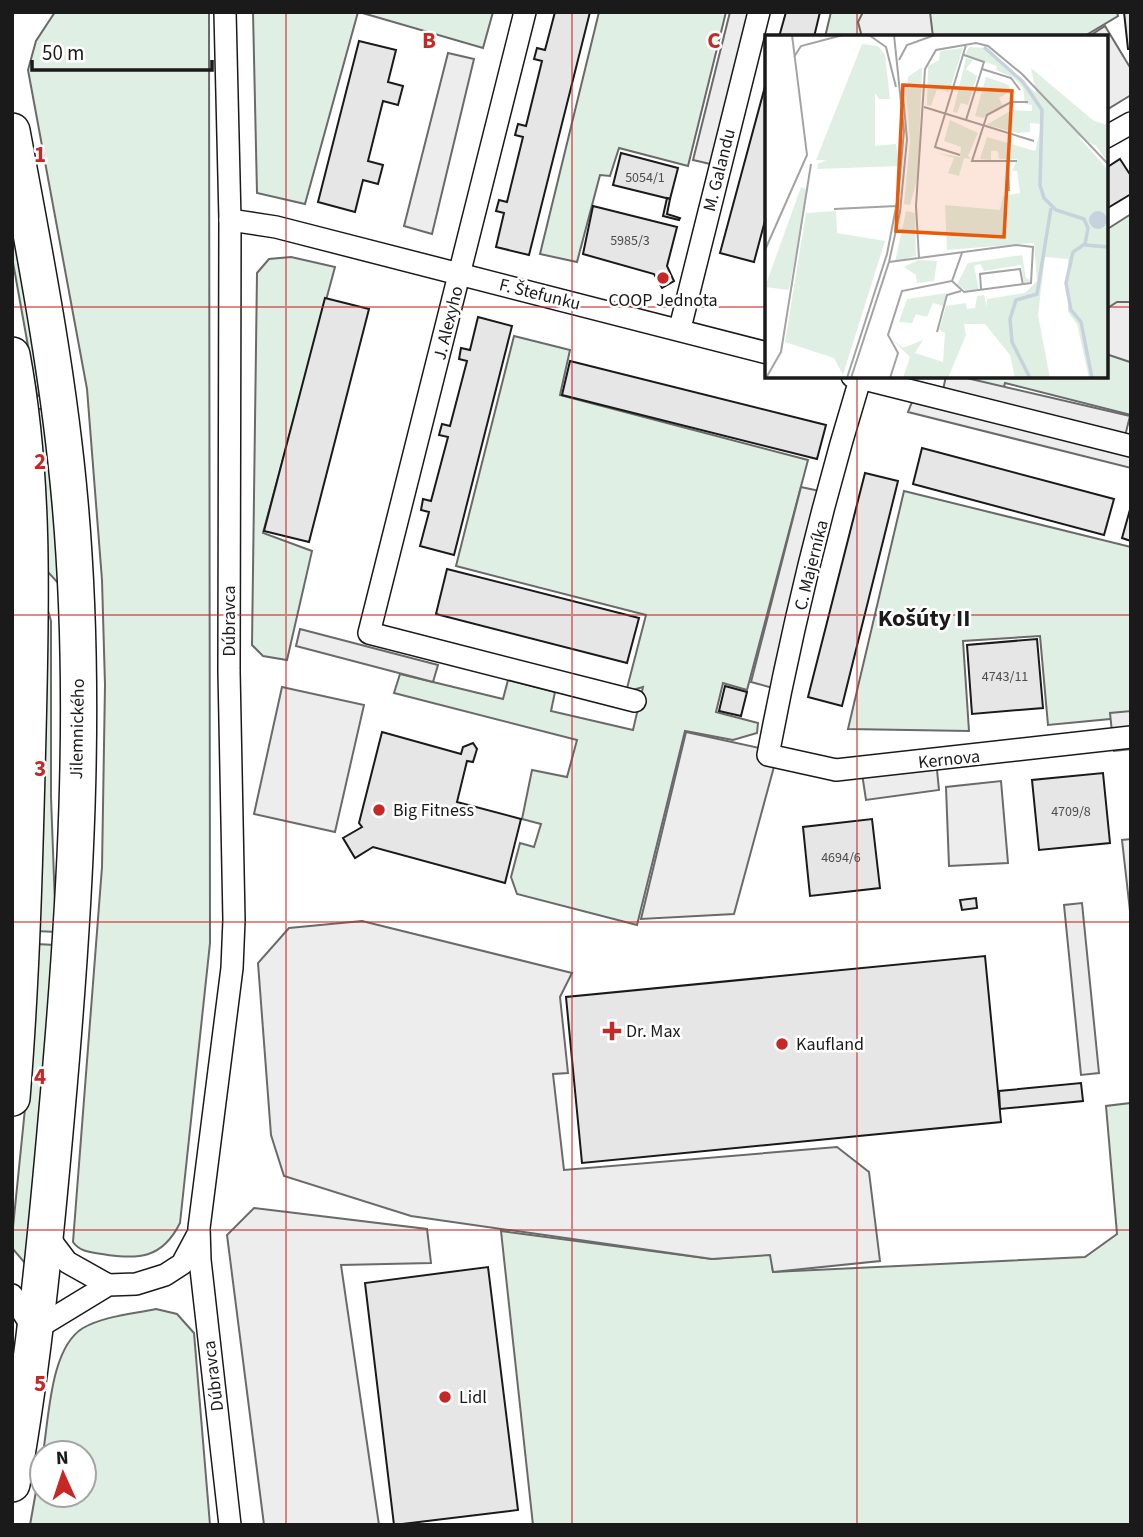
<svg xmlns="http://www.w3.org/2000/svg" width="1143" height="1537" font-family="'Source Sans 3',sans-serif">
  <style>
    .green { fill: #e0efe3; stroke: #6a6a6a; stroke-width: 2 }
    .parking { fill: #ededed; stroke: #6a6a6a; stroke-width: 2 }
    .building { fill: #e6e6e6; stroke: #1a1a1a; stroke-width: 2 }
    .lines { fill: none; stroke-linecap: round; stroke-linejoin: round }
    .minor-casing { stroke: #1a1a1a; stroke-width: 24 }
    .primary-casing { stroke: #1a1a1a; stroke-width: 38 }
    .minor { stroke: #fff; stroke-width: 21 }
    .primary { stroke: #fff; stroke-width: 35 }
    .grid { fill: none; stroke: #c62828; stroke-width: 2; stroke-opacity: 0.55 }
    .poi-dot { fill: #c62828; stroke: #fff; stroke-width: 2.5 }
    .labels { text-anchor: middle; stroke-width: 5; stroke-linejoin: round; paint-order: stroke }
    .number-label { font-size: 14px; fill: #4d4d4d }
    .street-label { font-size: 18px; fill: #1a1a1a; stroke: #fff }
    .poi-label { font-size: 18px; fill: #1a1a1a; stroke: #fff; text-anchor: start }
    .district-label { font-size: 24px; font-weight: bold; fill: #1a1a1a; stroke: #fff }
    .inset-river { fill: none; stroke: #c6d2dc; stroke-width: 3.5 }
    .inset-road { fill: none; stroke: #a3a3a3; stroke-width: 2 }
    .view { fill: #e8590c; fill-opacity: 0.15; stroke: #e8590c; stroke-width: 3.5 }
    .inset-edge { fill: none; stroke: #1a1a1a; stroke-width: 3.5 }
    .grid-label { font-size: 23px; text-anchor: middle; font-weight: bold; fill: #c62828; stroke: #fff; stroke-width: 5; stroke-linejoin: round; paint-order: stroke }
  </style>
  <rect width="100%" height="100%" fill="#fff"/>
  <g class="green">
    <path d="M 55,12 L 209,12 L 210,943 L 180,1223 C 162,1259 138,1260 102,1254 C 91,1252 80,1252 73,1242 L 102,867 L 105,685 L 102,580 L 87,389 L 28,70 L 36,41 Z"/>
    <polygon points="253,12 358,12 305,204 257,193"/>
    <polygon points="359,12 493,12 483,48"/>
    <polygon points="599,12 726,12 688,166 619,148 610,176 600,175 577,262 540,254"/>
    <polygon points="831,12 1117,12 1118,16 1083,37 825,37"/>
    <polygon points="1131,214 1131,415 1005,383 1003,390 941,376 1106,376 1106,230"/>
    <polygon points="12,224 42,395 37,396 12,257"/>
    <polygon points="291,257 335,267 263,533 312,551 287,660 263,656 252,645 257,273 269,259"/>
    <polygon points="514,336 570,350 560,395 808,460 747,690 723,683 716,712 758,723 757,733 733,740 685,731 637,925 517,894 511,877 520,843 534,847 541,824 522,819 532,770 567,777 577,740 394,693 400,674 503,699 508,680 555,692 551,711 633,730 643,687 626,692 646,615 456,566"/>
    <polygon points="38,409 44,409 60,585 46,570"/>
    <polygon points="904,491 1131,547 1131,717 1048,725 1040,636 963,641 969,731 848,729"/>
    <polygon points="45,601 51,621 51,797 56,932 36,931"/>
    <polygon points="36,944 55,945 28,1262 24,1262 12,1248 12,1237 28,1079"/>
    <polygon points="1131,1103 1131,1525 533,1525 501,1231 712,1259 771,1254 773,1272 1085,1257 1117,1234 1106,1106"/>
    <path d="M 156,1309 L 177,1314 L 194,1333 L 210,1525 L 30,1525 L 42,1457 L 42,1495 L 84,1495 L 84,1453 L 43,1453 C 49,1418 50,1348 83,1328 C 104,1316 133,1314 156,1309 Z"/>
  </g>
  <g class="parking">
    <polygon points="730,12 759,12 719,166 693,160"/>
    <polygon points="863,12 930,12 933,37 862,37 858,22"/>
    <polygon points="1105,26 1131,69 1131,95 1108,109 1106,37 1088,37"/>
    <polygon points="448,53 474,59 432,234 404,226"/>
    <polygon points="1117,302 1131,302 1130,362 1106,354 1106,309"/>
    <polygon points="946,376 958,376 1130,416 1123,444 941,399"/>
    <polygon points="912,402 1131,456 1131,468 908,412"/>
    <polygon points="801,487 829,493 780,690 751,682"/>
    <polygon points="300,629 438,665 433,682 296,646"/>
    <polygon points="282,687 364,705 335,832 254,814"/>
    <polygon points="1131,711 1131,749 1114,751 1110,713"/>
    <polygon points="686,732 778,752 734,914 641,919"/>
    <polygon points="936,760 939,790 866,800 861,767"/>
    <polygon points="1001,781 1008,863 949,866 946,787"/>
    <polygon points="1131,839 1131,920 1122,840"/>
    <polygon points="1082,903 1099,1073 1081,1075 1064,905"/>
    <polygon points="362,921 572,973 560,997 568,1073 553,1074 564,1170 837,1147 869,1172 880,1261 773,1272 770,1255 712,1259 411,1216 284,1176 271,1135 258,963 289,928"/>
    <polygon points="254,1208 427,1229 431,1263 341,1265 379,1525 264,1525 227,1235"/>
  </g>
  <g class="building">
    <polygon points="555,12 590,12 529,255 496,247 504,213 496,211 499,200 507,202 523,137 515,135 518,124 526,126 542,61 534,59 537,48 545,50"/>
    <polygon points="786,12 820,12 814,37 779,37"/>
    <polygon points="1124,12 1131,12 1131,49 1128,49"/>
    <polygon points="359,41 396,50 388,82 403,86 398,105 383,101 368,161 383,165 378,184 363,180 355,212 318,202"/>
    <polygon points="767,79 767,213 754,262 720,253"/>
    <polygon points="621,153 678,168 670,199 613,185"/>
    <polygon points="1120,159 1131,176 1131,194 1106,209 1106,168"/>
    <polygon points="667,198 670,199 667,214 680,218 679,220 663,216"/>
    <polygon points="593,206 677,227 667,266 674,281 662,288 654,274 583,254"/>
    <polygon points="325,298 369,309 309,542 264,531"/>
    <polygon points="478,317 512,326 454,555 420,546 429,512 421,510 423,499 431,501 448,437 439,435 442,424 450,426 467,361 459,359 461,348 470,350"/>
    <polygon points="570,361 826,425 817,459 562,395"/>
    <polygon points="922,448 1114,499 1104,535 913,484"/>
    <polygon points="865,473 898,481 842,706 808,697"/>
    <polygon points="1131,506 1131,541 1122,538"/>
    <polygon points="447,569 639,618 627,663 436,614"/>
    <polygon points="1037,639 1043,708 972,714 967,645"/>
    <polygon points="725,686 747,692 741,716 719,711"/>
    <polygon points="382,732 461,754 463,747 473,743 477,749 473,762 467,761 457,802 521,819 505,883 373,847 355,858 343,838 362,827 359,823"/>
    <polygon points="1103,773 1110,843 1039,850 1032,780"/>
    <polygon points="872,819 880,888 810,896 803,827"/>
    <polygon points="976,898 977,908 962,910 960,900"/>
    <polygon points="985,956 1001,1122 582,1163 566,997"/>
    <polygon points="1081,1083 1083,1101 1000,1109 999,1091"/>
    <polygon points="488,1267 518,1510 394,1525 365,1283"/>
  </g>
  <g class="lines">
    <g class="minor-casing">
      <g id="minor">
        <polyline points="225,12 230,220 229,671 234,920 232,968 199,1228 200,1260 230,1525"/>
        <polyline points="525,12 369,633 635,701"/>
        <polyline points="1106,137 1131,123"/>
        <polyline points="230,220 276,227 767,353"/>
        <polyline points="680,328 759,12"/>
        <polyline points="852,376 1131,446"/>
        <path d="M 861,376 C 823,500 792,628 768,755 L 836,770 L 1131,737"/>
        <polyline points="46,1234 67,1262 108,1285"/>
        <polyline points="12,1295 34,1330 108,1285 136,1284 165,1275 182,1264 197,1236"/>
      </g>
    </g>
    <g class="primary-casing">
      <g id="primary">
        <path d="M 12,131 C 35,254 59,377 70,502 C 88,704 75,909 57,1110 C 46,1235 34,1361 12,1484"/>
        <path d="M 12,355 C 35,479 31,606 28,732 C 25,854 22,976 12,1098"/>
      </g>
    </g>
    <use href="#minor" class="minor"/>
    <use href="#primary" class="primary"/>
  </g>
  <path class="grid" d="M 286,12 L 286,1525M 572,12 L 572,1525M 857,12 L 857,37M 12,307 L 767,307M 1106,307 L 1131,307M 857,376 L 857,1525M 12,615 L 1131,615M 12,922 L 1131,922M 12,1230 L 1131,1230"/>
  <g class="poi-dot">
    <circle cx="663" cy="278" r="7"/>
    <circle cx="379" cy="810" r="7"/>
    <path d="M608.5 1020.5h7v7h7v7h-7v7h-7v-7h-7v-7h7z"/>
    <circle cx="782" cy="1044" r="7"/>
    <circle cx="445" cy="1397" r="7"/>
  </g>
  <g class="labels">
    <g class="number-label">
      <text x="645" y="182">5054/1</text>
      <text x="630" y="245">5985/3</text>
      <text x="1005" y="681">4743/11</text>
      <text x="1071" y="816">4709/8</text>
      <text x="841" y="862">4694/6</text>
    </g>
    <g class="street-label">
      <text transform="translate(719 170) rotate(-76)" y="6">M. Galandu</text>
      <text transform="translate(540 294) rotate(14)" y="6">F. Štefunku</text>
      <text transform="translate(448 323) rotate(-76)" y="6">J. Alexyho</text>
      <text transform="translate(811 565) rotate(-76)" y="6">C. Majerníka</text>
      <text transform="translate(229 621) rotate(-90)" y="6">Dúbravca</text>
      <text transform="translate(77 729) rotate(-89)" y="6">Jilemnického</text>
      <text transform="translate(949 759) rotate(-6)" y="6">Kernova</text>
      <text transform="translate(213 1376) rotate(-97)" y="6">Dúbravca</text>
    </g>
    <g class="poi-label">
      <text x="663" y="306" text-anchor="middle">COOP Jednota</text>
      <text x="393" y="816">Big Fitness</text>
      <text x="626" y="1037">Dr. Max</text>
      <text x="796" y="1050">Kaufland</text>
      <text x="459" y="1403">Lidl</text>
    </g>
    <g class="district-label">
      <text x="924" y="626">Košúty II</text>
    </g>
  </g>
  <g transform="translate(765 35)">
    <rect width="343" height="343" fill="#fff"/>
    <path d="M 97,9 L 113,11 L 120,20 L 125,64 L 114,64 L 110,58 L 110,111 L 131,109 L 135,131 L 52,134 L 53,129 L 61,125 L 51,125 ZM 204,12 L 222,13 L 271,58 L 266,33 L 329,86 L 343,90 L 343,128 L 331,111 L 313,101 L 343,135 L 343,343 L 324,343 L 312,289 L 303,277 L 303,224 L 280,222 L 273,280 L 285,343 L 250,343 L 245,320 L 220,289 L 199,289 L 201,300 L 183,343 L 138,343 L 145,322 L 125,303 L 138,313 L 158,305 L 150,318 L 178,327 L 180,298 L 174,295 L 181,271 L 201,268 L 202,274 L 210,273 L 212,261 L 219,260 L 222,272 L 222,264 L 260,258 L 272,246 L 269,208 L 182,215 L 180,170 L 235,175 L 238,161 L 255,158 L 252,136 L 247,136 L 252,124 L 234,124 L 233,116 L 226,116 L 226,125 L 215,124 L 222,102 L 270,116 L 277,89 L 265,88 L 265,97 L 253,98 L 221,90 L 247,75 L 267,76 L 267,70 L 260,69 L 258,53 L 249,43 L 231,35 L 232,31 L 200,20 ZM 198,13 L 184,57 L 172,54 L 166,71 L 162,70 L 163,31 L 174,25 L 175,16 ZM 201,23 L 208,25 L 201,34 L 212,41 L 203,70 L 196,68 L 192,78 L 188,77 ZM 157,32 L 153,141 L 145,170 L 139,169 L 145,106 L 141,57 L 143,42 ZM 221,42 L 244,50 L 244,57 L 234,63 L 238,71 L 218,83 L 210,81 ZM 185,85 L 213,98 L 203,121 L 206,124 L 199,123 L 194,141 L 183,138 L 189,123 L 172,118 L 195,122 L 196,112 L 179,106 ZM 36,152 L 43,155 L 24,255 L 0,252 ZM 71,176 L 72,198 L 120,206 L 78,340 L 69,323 L 20,307 L 41,178 ZM 141,176 L 150,178 L 151,221 L 130,227 ZM 257,220 L 261,243 L 267,246 L 259,248 L 256,230 L 219,236 L 215,229 L 209,231 L 214,254 L 201,256 L 192,249 L 203,228 ZM 153,225 L 172,226 L 169,246 L 152,248 L 151,240 L 139,232 ZM 182,258 L 178,271 L 168,268 L 162,282 L 151,279 L 147,288 L 134,287 L 142,264 Z" fill="#e0efe3"/>
    <path d="M324 185a9 9 0 1 1 18 0a9 9 0 1 1-18 0Z" fill="#c6d2dc"/>
    <path class="inset-river" d="M 219,12 L 258,47 L 277,75 L 275,150 L 279,163 L 291,175 L 319,184 L 323,193 L 320,209 L 308,217 L 301,248 L 306,275 L 316,287 L 327,343M 320,210 L 343,212M 265,343 L 247,307 L 245,284 L 251,265 L 272,259 L 286,173"/>
    <path class="inset-road" d="M 104,0 L 121,12 L 131,52M 199,20 L 219,27 L 201,85M 29,22 L 36,11 L 78,0M 134,25 L 142,10 L 170,0M 217,34 L 246,43 L 255,55M 159,72 L 269,106M 195,120 L 170,112 L 201,10M 243,126 L 244,156M 252,126 L 207,126 L 222,80 L 246,67 L 263,67M 69,174 L 131,171M 0,215 L 42,120 L 27,0M 154,223 L 151,171 L 160,34 L 171,15 L 211,8 L 223,11 L 257,39 L 343,129M 124,227 L 251,210 L 268,212 L 266,248 L 199,257 L 187,246M 216,254 L 215,239 L 255,234 L 258,250M 172,297 L 182,260 L 196,256M 1,343 L 16,317 L 46,129M 82,343 L 122,219 L 133,162 L 139,96 L 129,0M 86,343 L 124,227 L 135,177 L 142,104 L 137,49M 125,343 L 133,318 L 123,300 L 137,256 L 187,246 L 197,218"/>
    <path class="view" d="M 138,50 L 247,56 L 239,202 L 131,196 Z"/>
    <rect width="343" height="343" class="inset-edge"/>
  </g>
  <g class="grid-label">
    <text x="429" y="48">B</text>
    <text x="714" y="48">C</text>
    <text x="40" y="162">1</text>
    <text x="40" y="469">2</text>
    <text x="40" y="776">3</text>
    <text x="40" y="1084">4</text>
    <text x="40" y="1391">5</text>
  </g>
  <rect width="1143" height="1537" fill="none" stroke="#1a1a1a" stroke-width="28"/>
  <g transform="translate(63 1474) rotate(357)"><circle r="33" fill="#ffffff" stroke="#a3a3a3" stroke-width="2"/>
  <path d="M0-5L12 26L0 18L-12 26Z" fill="#c62828"/>
  <text y="-10" font-size="19" font-weight="bold" text-anchor="middle" fill="#1a1a1a">N</text>
  </g>
  <path d="M32 60v10h180v-10" fill="none" stroke="#1a1a1a" stroke-width="3.5"/>
  <text x="42" y="60" font-size="21" fill="#1a1a1a" stroke="#ffffff" stroke-width="5" paint-order="stroke">50 m</text>
</svg>
